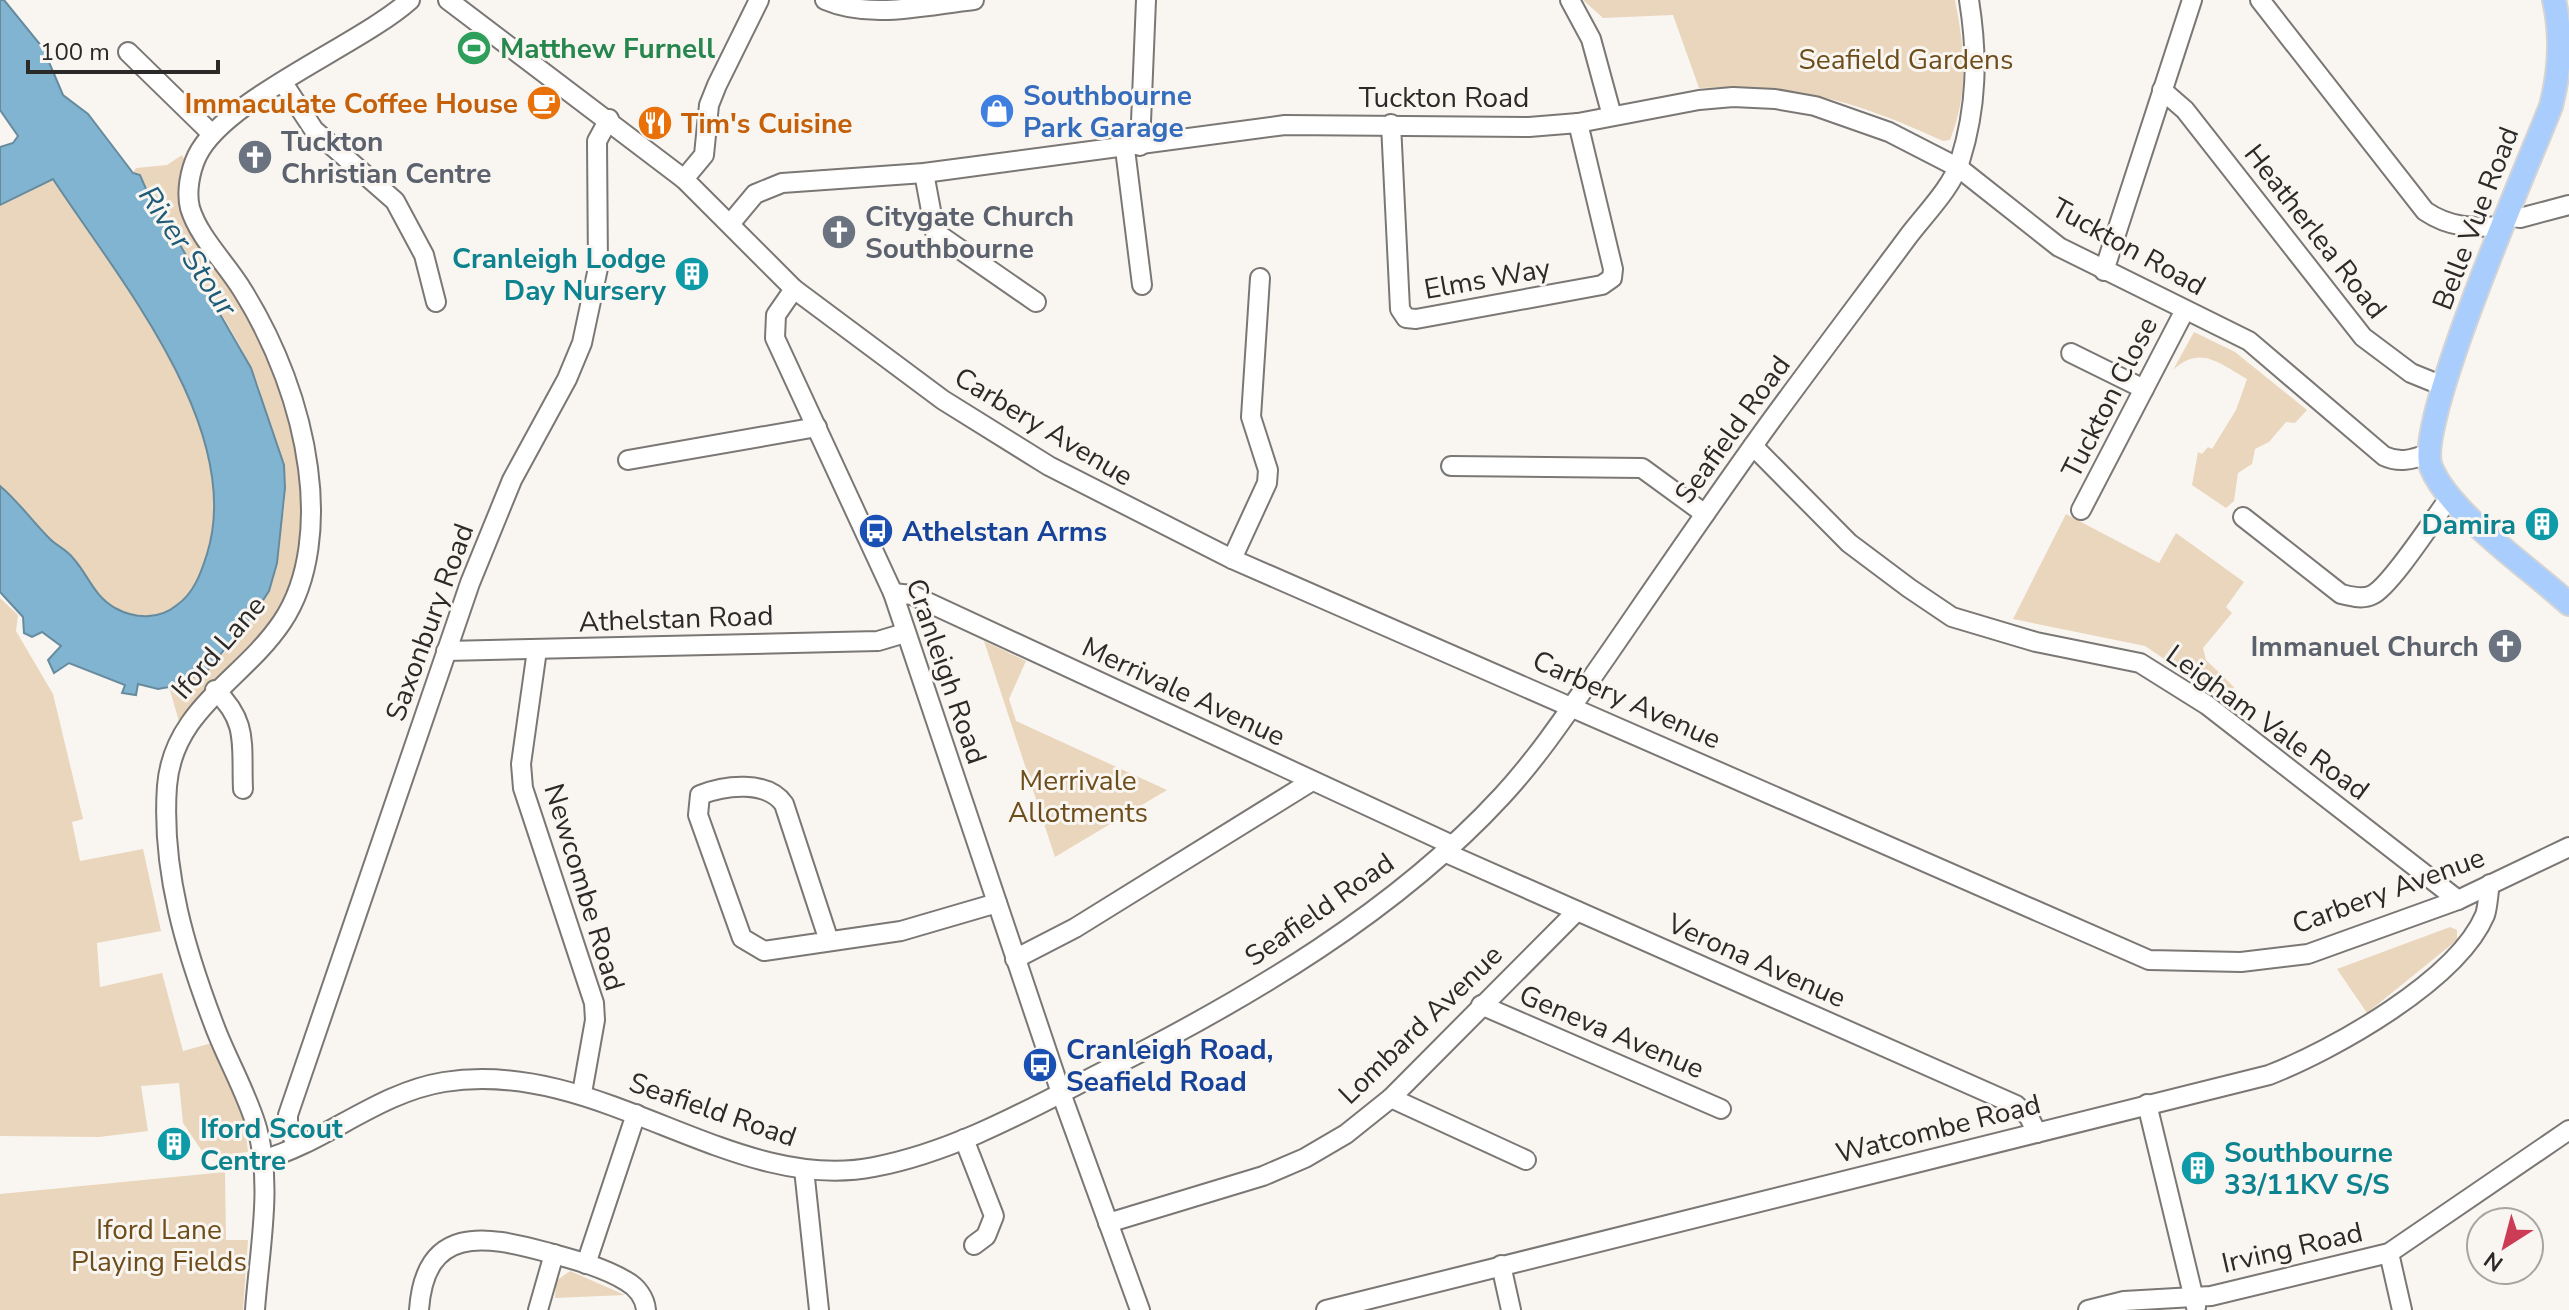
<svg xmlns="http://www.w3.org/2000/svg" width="2569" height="1310" font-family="'Nunito Sans',sans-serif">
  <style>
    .green { fill: #ead6bc }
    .water { fill: #81b4d0; stroke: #678b9e; stroke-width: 2 }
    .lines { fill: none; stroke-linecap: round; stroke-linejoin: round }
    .minor-casing { stroke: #7a7774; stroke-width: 22 }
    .major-casing { stroke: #d5d4d4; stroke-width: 26 }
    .minor { stroke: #fff; stroke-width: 18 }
    .major { stroke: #a9cdfd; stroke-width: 22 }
    .labels { text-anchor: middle; stroke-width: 6; stroke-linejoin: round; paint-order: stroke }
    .leisure-label { font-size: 28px; font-weight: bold; fill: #27864d; stroke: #f9f6f2; text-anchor: start }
    .park-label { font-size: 28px; fill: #6d4d1b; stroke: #f9f6f2 }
    .shop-label { font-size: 28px; font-weight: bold; fill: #366cbe; stroke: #f9f6f2; text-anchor: start }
    .street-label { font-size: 28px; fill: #2b2a29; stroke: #f9f6f2 }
    .food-label { font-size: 28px; font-weight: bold; fill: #c56008; stroke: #f9f6f2; text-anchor: end }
    .worship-label { font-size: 28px; font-weight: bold; fill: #5b616d; stroke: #f9f6f2; text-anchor: start }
    .culture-label { font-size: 28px; font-weight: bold; fill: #0d838f; stroke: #f9f6f2; text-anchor: end }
    .transit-label { font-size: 28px; font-weight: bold; fill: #164399; stroke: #f9f6f2; text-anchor: start }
    .water-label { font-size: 30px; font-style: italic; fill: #1d5b78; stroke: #f9f6f2 }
  </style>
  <rect width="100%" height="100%" fill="#f9f6f2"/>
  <g class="green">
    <path d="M 1583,0 L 1955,0 C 1965,50 1969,92 1950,140 L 1943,141 C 1856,101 1796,83 1699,88 L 1673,15 L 1603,18 Z"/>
    <path d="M 182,155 L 192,173 L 188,192 L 279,364 L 311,513 L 292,605 L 183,735 L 169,687 C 216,673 250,631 264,586 C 276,547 290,508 284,467 C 281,447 268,429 262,410 C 260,402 262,394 259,387 C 229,310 171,250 140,176 L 133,173 L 136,168 L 167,165 Z"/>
    <path d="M 53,179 C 117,276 246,430 207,554 C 201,573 194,593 178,605 C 160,620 135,619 115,608 C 93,595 89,576 73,558 C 67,550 57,546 50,539 C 32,522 18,503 0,486 L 0,205 Z"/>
    <path d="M 2194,332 L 2235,352 L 2307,410 L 2295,423 L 2286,422 L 2269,442 L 2255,449 L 2252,464 L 2238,473 L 2234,501 L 2226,508 L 2192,485 L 2198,452 L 2202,454 L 2208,447 L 2212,449 L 2236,410 L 2247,379 C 2218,363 2201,345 2173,370 Z"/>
    <polygon points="2066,514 2159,563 2176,533 2244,582 2226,607 2232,613 2203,648 2206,660 2234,687 2225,700 2145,646 2013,619"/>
    <polygon points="0,598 18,615 16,631 53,694 83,819 72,822 80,861 143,849 161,931 97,943 100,987 162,973 183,1051 212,1043 244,1117 248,1152 206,1157 183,1123 179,1083 141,1086 148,1131 99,1137 0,1136"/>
    <polygon points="984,641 1026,661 1009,699 1016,721 1167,790 1055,857"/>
    <polygon points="2450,927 2457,930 2457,940 2367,1013 2337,969"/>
    <polygon points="225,1172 226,1240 248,1240 243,1310 0,1310 0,1194"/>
    <polygon points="570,1271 625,1295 555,1298 556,1281"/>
  </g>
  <path class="water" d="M 0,0 L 4,0 L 43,48 L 63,95 L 88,114 L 133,173 L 140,175 L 156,212 L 179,243 L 251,368 L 284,465 L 285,488 L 277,563 L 269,591 L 256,611 L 207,671 L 169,687 L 158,689 L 138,684 L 136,695 L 122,693 L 125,685 L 69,663 L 54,673 L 48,660 L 61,646 L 42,632 L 32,637 L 24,633 L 23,617 L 0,592 L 0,486 C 19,502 32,521 50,539 C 57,546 67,550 73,558 C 89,576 93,595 115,608 C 135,619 159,620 177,605 C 194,593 201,573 207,554 C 246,429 117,277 53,179 L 0,205 L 0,147 L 13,143 L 18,136 L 0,110 Z"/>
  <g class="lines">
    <g class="minor-casing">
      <g id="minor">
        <polyline points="448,0 684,179 794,289 943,400 1049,466 1232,559 2149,960 2241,962 2308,954 2458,900 2569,847"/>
        <path d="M 825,0 C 871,20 926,5 974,0"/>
        <polyline points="1570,0 1591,39 1612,116"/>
        <path d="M 2260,0 L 2425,211 C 2450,228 2473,228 2503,226"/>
        <polyline points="128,52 212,134"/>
        <polyline points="283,83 314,130 395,201 424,255 436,302"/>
        <polyline points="2162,90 2185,110 2363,337 2411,373 2443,386"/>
        <polyline points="1391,124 1400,309 1406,318 1416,319 1602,285 1612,278 1613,269 1578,123"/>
        <polyline points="1140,146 1146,0"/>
        <polyline points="1125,149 1142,285"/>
        <polyline points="924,173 935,232 1036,302"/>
        <polyline points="684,179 704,155 709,105 717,85 759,0"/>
        <polyline points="2507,216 2520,218 2569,205"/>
        <path d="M 730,224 L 755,194 L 782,183 L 924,173 L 1285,125 L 1529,127 L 1578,123 L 1699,100 L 1733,97 L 1775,99 L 1815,106 L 1889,132 L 1959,168 L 2059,247 L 2249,341 L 2384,456 C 2399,463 2411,460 2427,454"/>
        <polyline points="2104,271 2192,0"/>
        <polyline points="794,289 776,315 775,338 893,593 1061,1093 1140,1310"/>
        <polyline points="2071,353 2144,389"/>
        <polyline points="1753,446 1849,543 1909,588 1952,617 2036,642 2140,663 2207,705 2458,900"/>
        <polyline points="628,460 817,427"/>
        <polyline points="1451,466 1642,468 1705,514"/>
        <polyline points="2081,510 2185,310"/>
        <path d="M 2243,517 L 2341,594 C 2350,596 2362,600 2372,595 C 2391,586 2435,517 2450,497"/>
        <polyline points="1232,559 1267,483 1268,470 1251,417 1260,278"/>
        <polyline points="893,593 912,595 1452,845"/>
        <polyline points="537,650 521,764 523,788 594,1003 595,1020 582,1093"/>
        <polyline points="446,651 878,641 905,633"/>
        <path d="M 215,690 C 249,722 241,745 243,789"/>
        <polyline points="1444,852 2016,1105 2029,1117 2037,1133"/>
        <path d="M 829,941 L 784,804 C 767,780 725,785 700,795 L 698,815 L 742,938 L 764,951 L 901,931 L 997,903"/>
        <polyline points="1015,959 1075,928 1312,781"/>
        <polyline points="1481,1005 1721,1109"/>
        <polyline points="1391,1098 1526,1160"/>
        <polyline points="2147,1104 2196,1307"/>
        <polyline points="964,1139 994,1216 986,1236 974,1245"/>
        <polyline points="297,1146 288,1127 288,1115 470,583 512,480 567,379 582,343 598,268 597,141 609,119"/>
        <path d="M 262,1160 C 326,1142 377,1093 444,1082 C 599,1057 732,1195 874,1167 C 958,1151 1035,1106 1110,1068 C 1250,997 1395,912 1502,796 C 1541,754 1574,703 1607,656 C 1660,579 1713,501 1768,425 C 1814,362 1861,300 1907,238 C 1924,215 1952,188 1960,161 C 1977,107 1978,56 1969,0"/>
        <polyline points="804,1169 819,1310"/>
        <polyline points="1108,1223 1263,1176 1305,1158 1346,1134 1391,1098 1577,911"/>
        <polyline points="2389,1253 2402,1310"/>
        <polyline points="586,1264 636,1114"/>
        <polyline points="1501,1265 1511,1310"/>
        <path d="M 255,1310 C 259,1252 273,1185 257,1128 C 247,1094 229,1063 216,1030 C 186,952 161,871 167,786 C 173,709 243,680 282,622 C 311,579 315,519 308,468 C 300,407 276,344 243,291 C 227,264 199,238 190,208 C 186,192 190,171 197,156 C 224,99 360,45 410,0"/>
        <path d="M 419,1310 C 425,1225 484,1235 546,1252 C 572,1259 603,1267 626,1281 C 637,1287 645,1298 646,1310"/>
        <polyline points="538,1310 554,1254"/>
        <path d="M 1326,1310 L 2269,1075 C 2333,1050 2457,981 2485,915 C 2488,906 2488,894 2490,884"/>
        <polyline points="2088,1310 2124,1301 2211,1296 2389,1253 2569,1130"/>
      </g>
    </g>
    <g class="major-casing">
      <path id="major" d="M 2554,0 C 2562,35 2560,71 2551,106 C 2529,163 2414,424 2431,467 C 2449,513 2531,569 2569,604"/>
    </g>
    <use href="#minor" class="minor"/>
    <use href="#major" class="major"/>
  </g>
  <defs>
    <g id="stadium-disc" transform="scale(1.8)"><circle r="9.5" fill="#2e9e5b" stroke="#f9f6f2"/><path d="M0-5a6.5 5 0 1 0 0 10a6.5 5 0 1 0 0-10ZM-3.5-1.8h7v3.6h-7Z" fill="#fff"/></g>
    <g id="cafe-disc" transform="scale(1.8)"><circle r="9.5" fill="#e8710a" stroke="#f9f6f2"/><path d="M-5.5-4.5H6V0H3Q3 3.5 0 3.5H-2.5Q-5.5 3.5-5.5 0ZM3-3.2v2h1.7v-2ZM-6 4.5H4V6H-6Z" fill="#fff"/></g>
    <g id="shop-disc" transform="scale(1.8)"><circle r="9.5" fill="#3f7fe0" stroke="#f9f6f2"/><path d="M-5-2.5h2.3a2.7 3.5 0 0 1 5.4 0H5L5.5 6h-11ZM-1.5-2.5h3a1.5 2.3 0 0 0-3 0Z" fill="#fff"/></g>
    <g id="restaurant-disc" transform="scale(1.8)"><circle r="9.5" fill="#e8710a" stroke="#f9f6f2"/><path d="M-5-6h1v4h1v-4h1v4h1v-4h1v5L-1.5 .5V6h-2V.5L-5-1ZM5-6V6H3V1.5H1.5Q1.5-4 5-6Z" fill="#fff"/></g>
    <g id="church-disc" transform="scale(1.8)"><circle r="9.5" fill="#6b7280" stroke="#f9f6f2"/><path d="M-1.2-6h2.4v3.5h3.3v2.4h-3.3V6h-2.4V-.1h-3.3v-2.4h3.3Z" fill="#fff"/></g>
    <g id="building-disc" transform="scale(1.8)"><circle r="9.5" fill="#0f9aa8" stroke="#f9f6f2"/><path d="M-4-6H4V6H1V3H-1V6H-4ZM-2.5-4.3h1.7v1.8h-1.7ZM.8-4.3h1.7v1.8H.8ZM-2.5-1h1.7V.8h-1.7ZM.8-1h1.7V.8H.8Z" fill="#fff"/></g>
    <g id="bus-disc" transform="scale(1.8)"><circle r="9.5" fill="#1a4fb4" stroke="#f9f6f2"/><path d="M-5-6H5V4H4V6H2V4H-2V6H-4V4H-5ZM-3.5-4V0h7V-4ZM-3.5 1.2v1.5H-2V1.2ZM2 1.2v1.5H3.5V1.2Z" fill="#fff"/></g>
  </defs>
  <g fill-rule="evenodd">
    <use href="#stadium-disc" x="474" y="48"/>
    <use href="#cafe-disc" x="544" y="103"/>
    <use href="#shop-disc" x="997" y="111"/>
    <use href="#restaurant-disc" x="655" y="123"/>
    <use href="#church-disc" x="255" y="157"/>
    <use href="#church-disc" x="839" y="232"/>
    <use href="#building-disc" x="692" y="274"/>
    <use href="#building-disc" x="2542" y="524"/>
    <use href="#bus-disc" x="876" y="531"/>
    <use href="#church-disc" x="2505" y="646"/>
    <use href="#bus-disc" x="1040" y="1065"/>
    <use href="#building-disc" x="174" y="1144"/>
    <use href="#building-disc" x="2198" y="1168"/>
  </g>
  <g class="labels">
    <g class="leisure-label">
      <text x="500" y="58">Matthew Furnell</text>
    </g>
    <g class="park-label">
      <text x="1906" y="69">Seafield Gardens</text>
      <text x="1078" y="790">Merrivale<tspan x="1078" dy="32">Allotments</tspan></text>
      <text x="159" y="1239">Iford Lane<tspan x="159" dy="32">Playing Fields</tspan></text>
    </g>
    <g class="shop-label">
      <text x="1023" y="105">Southbourne<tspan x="1023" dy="32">Park Garage</tspan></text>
    </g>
    <g class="street-label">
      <text x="1444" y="107">Tuckton Road</text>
      <text transform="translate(2475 218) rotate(-69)" y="10">Belle Vue Road</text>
      <text transform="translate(2316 231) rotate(52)" y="10">Heatherlea Road</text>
      <text transform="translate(2129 246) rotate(29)" y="10">Tuckton Road</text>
      <text transform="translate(1487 278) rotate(-10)" y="10">Elms Way</text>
      <text transform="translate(2109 397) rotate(-63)" y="10">Tuckton Close</text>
      <text transform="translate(1044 426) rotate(31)" y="10">Carbery Avenue</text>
      <text transform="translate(1732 429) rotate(-54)" y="10">Seafield Road</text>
      <text transform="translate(676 618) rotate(-2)" y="10">Athelstan Road</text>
      <text transform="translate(429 622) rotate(-70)" y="10">Saxonbury Road</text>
      <text transform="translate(218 647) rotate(-49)" y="10">Iford Lane</text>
      <text transform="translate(947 671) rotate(71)" y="10">Cranleigh Road</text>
      <text transform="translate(1184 691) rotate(25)" y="10">Merrivale Avenue</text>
      <text transform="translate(1627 699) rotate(24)" y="10">Carbery Avenue</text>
      <text transform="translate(2268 722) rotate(36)" y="10">Leigham Vale Road</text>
      <text transform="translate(585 887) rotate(73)" y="10">Newcombe Road</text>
      <text transform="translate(2388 890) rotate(-20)" y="10">Carbery Avenue</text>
      <text transform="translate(1319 909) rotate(-35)" y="10">Seafield Road</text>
      <text transform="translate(1757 960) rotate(24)" y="10">Verona Avenue</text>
      <text transform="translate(1420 1024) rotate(-44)" y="10">Lombard Avenue</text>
      <text transform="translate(1612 1031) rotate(23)" y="10">Geneva Avenue</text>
      <text transform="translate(713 1109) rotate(19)" y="10">Seafield Road</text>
      <text transform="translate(1938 1128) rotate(-14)" y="10">Watcombe Road</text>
      <text transform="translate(2292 1247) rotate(-13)" y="10">Irving Road</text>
    </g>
    <g class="food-label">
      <text x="518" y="113">Immaculate Coffee House</text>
      <text x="681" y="133" text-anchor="start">Tim's Cuisine</text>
    </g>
    <g class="worship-label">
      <text x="281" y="151">Tuckton<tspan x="281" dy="32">Christian Centre</tspan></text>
      <text x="865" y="226">Citygate Church<tspan x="865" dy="32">Southbourne</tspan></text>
      <text x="2479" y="656" text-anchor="end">Immanuel Church</text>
    </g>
    <g class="culture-label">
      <text x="666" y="268">Cranleigh Lodge<tspan x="666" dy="32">Day Nursery</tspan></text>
      <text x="2516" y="534">Damira</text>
      <text x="200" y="1138" text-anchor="start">Iford Scout<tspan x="200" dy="32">Centre</tspan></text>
      <text x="2224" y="1162" text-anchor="start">Southbourne<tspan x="2224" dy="32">33/11KV S/S</tspan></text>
    </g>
    <g class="transit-label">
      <text x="902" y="541">Athelstan Arms</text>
      <text x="1066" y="1059">Cranleigh Road,<tspan x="1066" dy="32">Seafield Road</tspan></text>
    </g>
    <g class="water-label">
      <text transform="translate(188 251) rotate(56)" y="10">River Stour</text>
    </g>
  </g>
  <g transform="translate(2505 1246) rotate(216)"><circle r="38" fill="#f9f6f2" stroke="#a7a4a2" stroke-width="2"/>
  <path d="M0-6L14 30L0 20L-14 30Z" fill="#cc3c55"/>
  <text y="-12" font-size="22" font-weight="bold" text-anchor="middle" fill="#2b2a29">N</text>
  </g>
  <path d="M28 60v12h190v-12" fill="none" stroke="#2b2a29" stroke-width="4"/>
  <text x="40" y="60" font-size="24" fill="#2b2a29" stroke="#f9f6f2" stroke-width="6" paint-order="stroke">100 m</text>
</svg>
